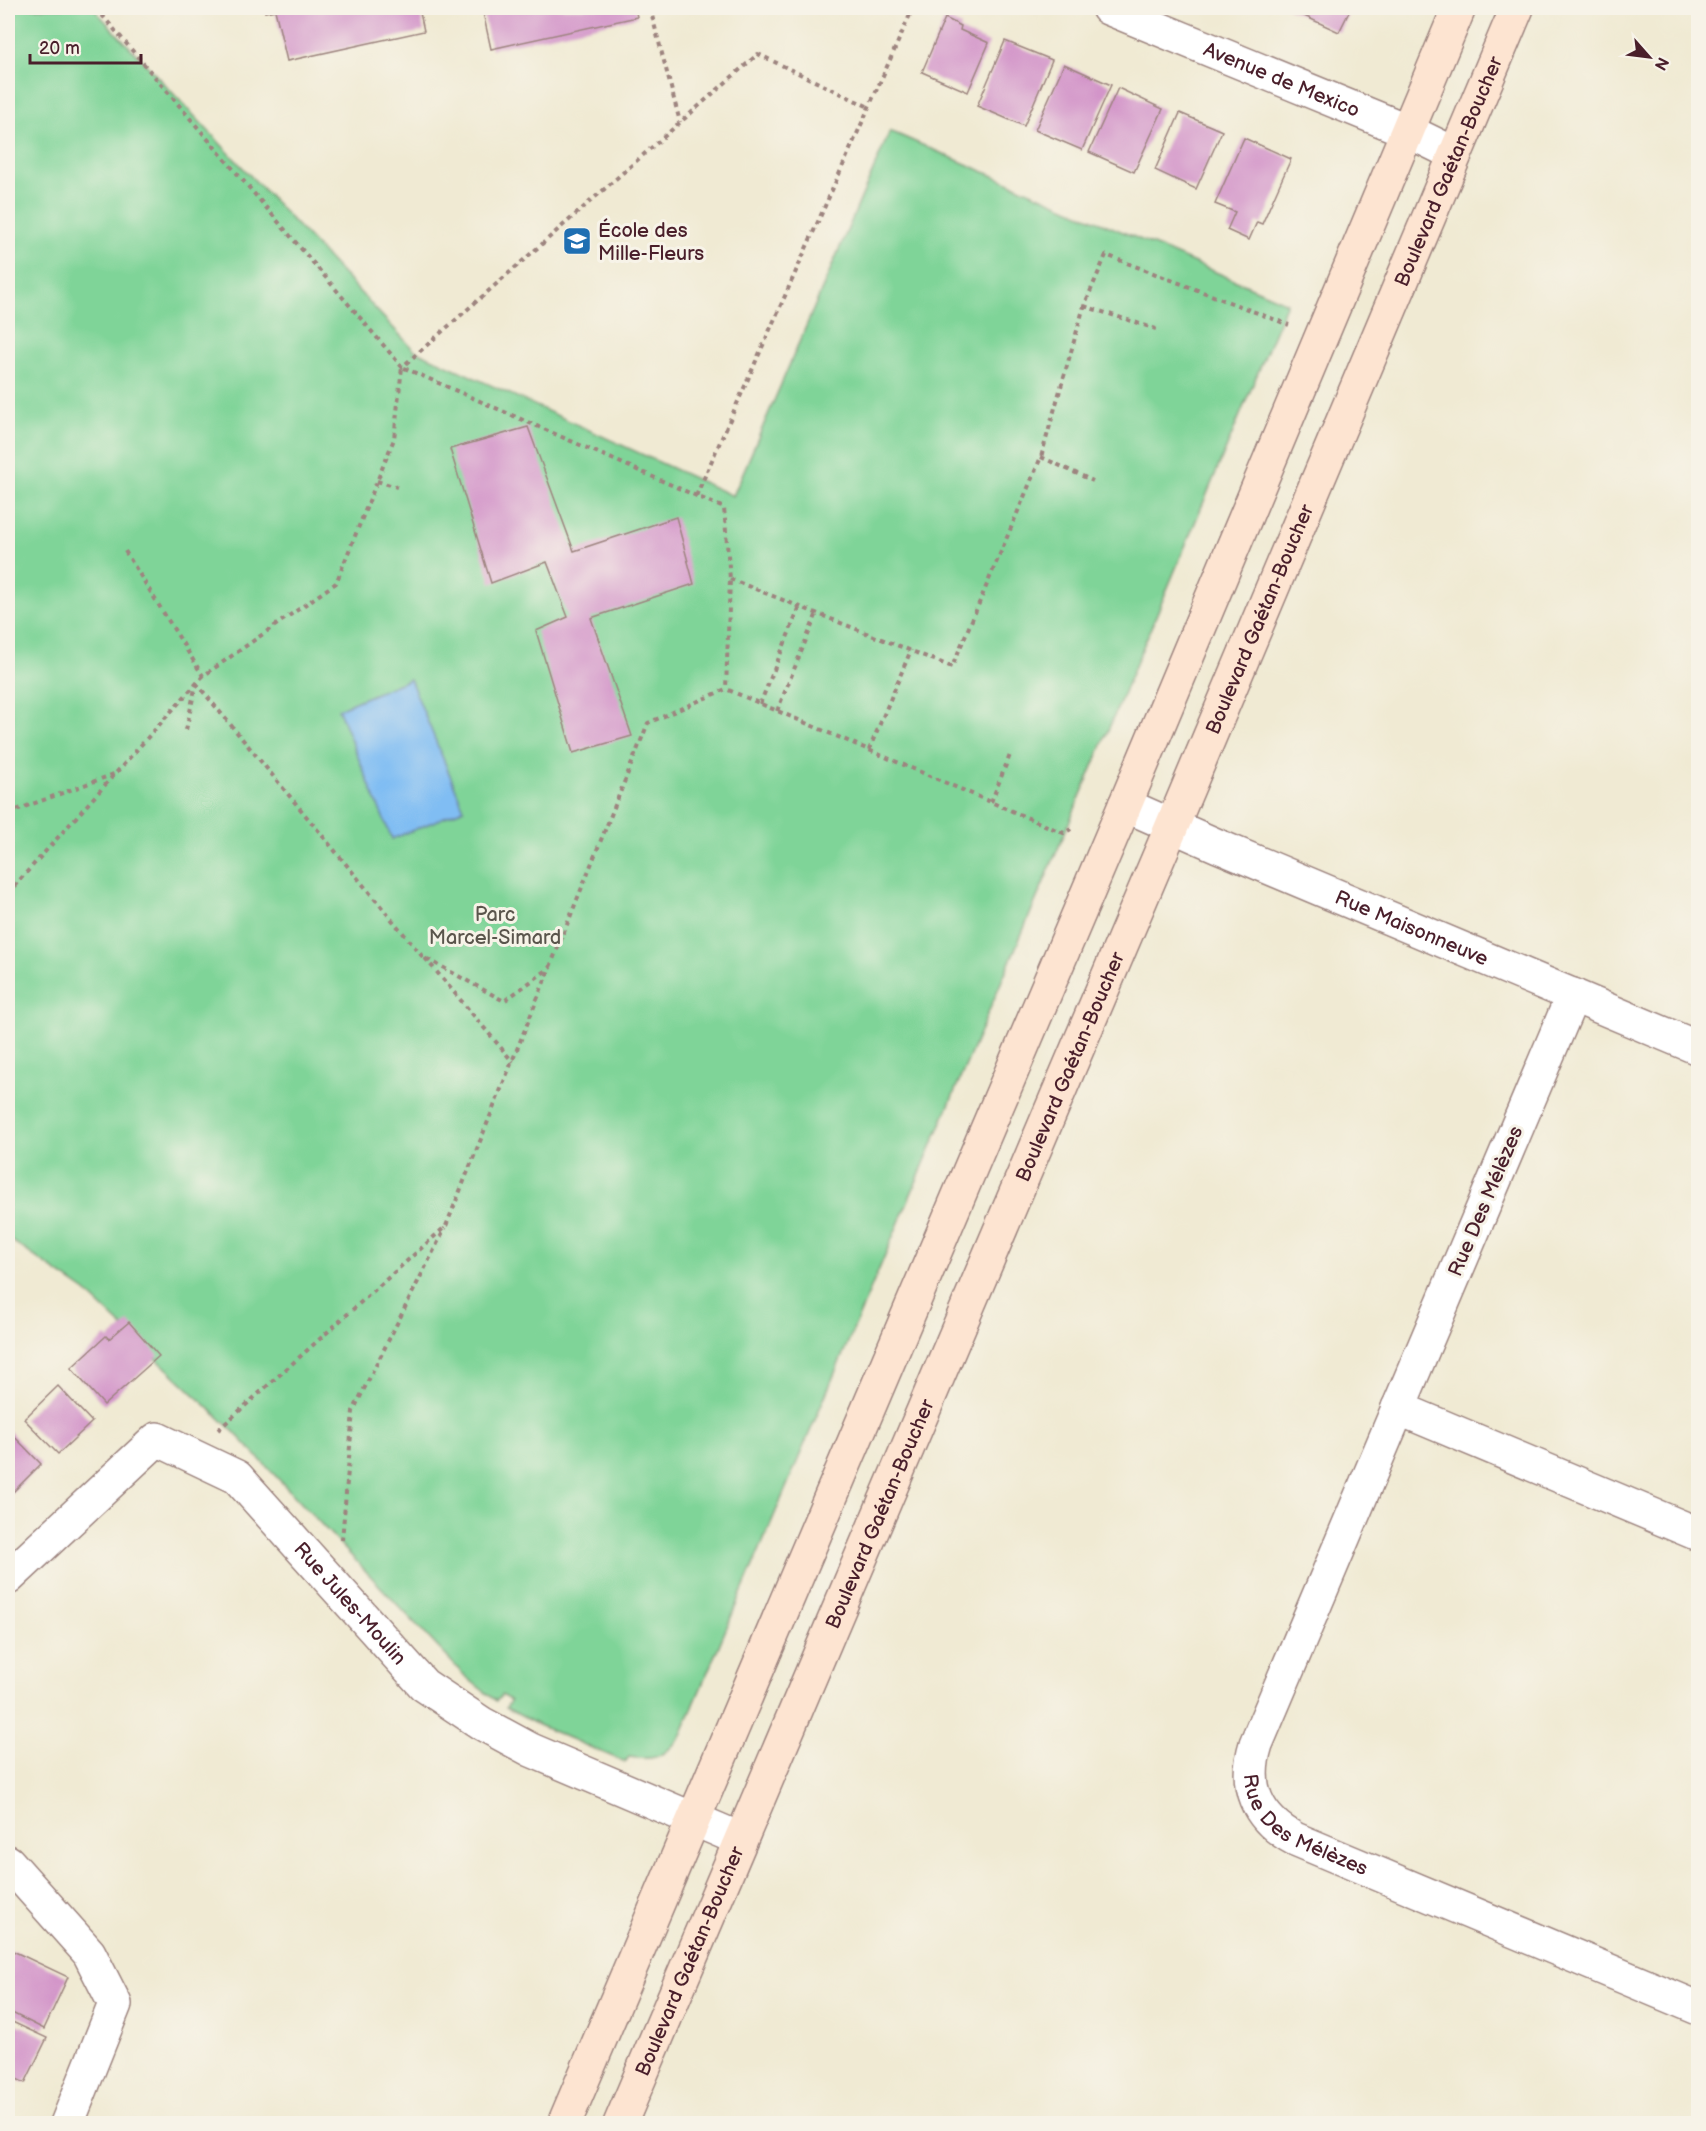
<svg xmlns="http://www.w3.org/2000/svg" width="1706" height="2131" font-family="'Balsamiq Sans',sans-serif">
  <style>
    .green { fill: #7fd498; stroke: #647a62; stroke-width: 1.5 }
    .water { fill: #80bdf3; stroke: #656e8f; stroke-width: 1.5 }
    .building { fill: #d395c9 }
    .lines { fill: none; stroke-linecap: round; stroke-linejoin: round }
    .street-casing { stroke: #9d847f; stroke-width: 36 }
    .secondary-casing { stroke: #9d847f; stroke-width: 36 }
    .path { stroke: #9d847f; stroke-width: 4; stroke-dasharray: 4.5 4.5; stroke-linecap: butt }
    .street { stroke: #fff; stroke-width: 33 }
    .secondary { stroke: #fde4d1; stroke-width: 33 }
    .labels { text-anchor: middle; stroke-width: 6; stroke-linejoin: round; paint-order: stroke }
    .street-label { font-size: 20px; fill: #4a1f2b; stroke: #f7f3e8 }
    .poi-label { font-size: 20px; fill: #4a1f2b; stroke: #f7f3e8; text-anchor: start }
    .park-label { font-size: 20px; fill: #5a554c; stroke: #f7f3e8 }
  </style>
  <rect width="100%" height="100%" fill="#f7f3e8"/>
  <filter id="ink" filterUnits="userSpaceOnUse"><feTurbulence type="fractalNoise" baseFrequency=".0167" numOctaves="2"/><feDisplacementMap in="SourceGraphic" scale="12" xChannelSelector="R" yChannelSelector="G"/><feConvolveMatrix kernelMatrix="1 2 1 2 8 2 1 2 1" color-interpolation-filters="sRGB"/></filter>
  <filter id="wash" filterUnits="userSpaceOnUse"><feTurbulence type="fractalNoise" baseFrequency=".008" numOctaves="4" result="noise"/><feDisplacementMap in="SourceGraphic" scale="24" xChannelSelector="R" yChannelSelector="G"/><feGaussianBlur stdDeviation="1.35" result="paint"/><feColorMatrix in="noise" values="0 0 0 0 0 0 0 0 0 0 0 0 0 0 0 0 0 1.4 0 .05"/><feComposite in="paint" operator="in"/></filter>
  <g filter="url(#wash)">
    <rect width="100%" height="100%" fill="#f0ead3"/>
    <path class="green" d="M 8,8 L 93,8 L 414,350 L 733,496 L 890,131 L 1287,303 L 1091,771 L 680,1737 C 665,1757 654,1761 629,1757 L 625,1762 L 538,1725 L 506,1708 L 510,1701 L 502,1695 L 496,1701 L 466,1677 L 233,1431 L 86,1292 L 8,1238 Z"/>
    <polygon class="water" points="410,679 464,809 392,839 338,709"/>
    <g id="blocks">
      <g class="building">
        <polygon points="264,8 419,8 424,31 287,61 275,10 265,12"/>
        <polygon points="482,8 635,8 637,17 491,49"/>
        <polygon points="1287,8 1351,8 1339,32"/>
        <polygon points="945,18 961,26 960,30 989,43 968,92 922,72"/>
        <polygon points="1005,41 1052,60 1024,126 977,106"/>
        <polygon points="1064,64 1111,85 1082,150 1035,130"/>
        <polygon points="1118,88 1163,109 1134,172 1089,152"/>
        <polygon points="1180,113 1222,131 1196,189 1155,170"/>
        <polygon points="1244,138 1291,159 1262,224 1257,222 1249,240 1227,230 1235,212 1215,204"/>
        <polygon points="528,427 574,551 676,517 694,584 591,618 632,736 573,753 536,631 568,617 547,562 491,583 450,449"/>
        <polygon points="129,1322 159,1356 104,1405 71,1368 106,1336 109,1339"/>
        <polygon points="58,1386 92,1422 58,1454 24,1419"/>
        <polygon points="8,1430 41,1464 8,1497"/>
        <polygon points="13,1951 68,1977 44,2029 8,2011 8,1962"/>
        <polygon points="8,2020 47,2038 25,2083 8,2075"/>
      </g>
    </g>
  </g>
  <g filter="url(#ink)">
    <use href="#blocks" fill-opacity="0" stroke="#9d847f" stroke-width="1.5"/>
    <g class="lines">
      <g class="street-casing">
        <g id="street">
          <path id="s1" d="M 1108,8 L 1408,131 L 1455,154"/>
          <path id="s2" d="M 1125,805 L 1218,846 L 1698,1048"/>
          <path id="s3" d="M 1573,995 L 1256,1744 C 1243,1786 1256,1818 1295,1839 L 1698,2008"/>
          <polyline points="1398,1408 1698,1534"/>
          <path id="s4" d="M 8,1578 L 157,1439 L 237,1477 L 424,1685 L 481,1723 L 531,1750 L 740,1839"/>
          <polyline points="8,1862 89,1953 115,2004 67,2124"/>
        </g>
      </g>
      <g class="secondary-casing">
        <g id="secondary">
          <polyline points="564,2124 1125,805 1459,8"/>
          <path id="s5" d="M 620,2124 L 1172,826 L 1517,8"/>
        </g>
      </g>
      <g class="path">
        <polyline points="96,8 402,367 758,54 869,107"/>
        <polyline points="650,8 680,122"/>
        <polyline points="1084,306 1156,329"/>
        <polyline points="1041,457 1093,481"/>
        <polyline points="377,481 397,487"/>
        <polyline points="696,496 913,8"/>
        <polyline points="125,551 203,676"/>
        <polyline points="730,579 952,667 1041,457 1084,306 1106,255 1289,325"/>
        <polyline points="196,683 422,956 504,1001 551,967"/>
        <polyline points="760,704 800,606"/>
        <polyline points="777,711 817,613"/>
        <polyline points="186,730 196,684"/>
        <polyline points="869,750 911,650"/>
        <polyline points="991,802 1010,755"/>
        <polyline points="8,813 114,774"/>
        <polyline points="8,893 203,676 336,583 394,439 402,367 724,508 730,579 726,689"/>
        <polyline points="425,958 513,1062"/>
        <polyline points="218,1430 446,1226 648,723 726,689 1061,832 1064,833 1071,829"/>
        <polyline points="342,1540 353,1411 445,1228"/>
      </g>
      <use href="#street" class="street"/>
      <use href="#secondary" class="secondary"/>
    </g>
  </g>
  <defs>
    <g id="school-square" transform="scale(1.5)"><rect x="-9" y="-9" width="18" height="18" rx="4" fill="#1f6fb2" stroke="#f7f3e8"/><path d="M0-5L7-2L0 1L-7-2ZM-4 1L0 2.5L4 1V4Q0 6-4 4Z" fill="#fff"/></g>
  </defs>
  <g fill-rule="evenodd">
    <use href="#school-square" x="577" y="241"/>
  </g>
  <g class="labels">
    <g class="street-label">
      <text dy="7" stroke="none"><textPath href="#s1" startOffset="188">Avenue de Mexico</textPath></text>
      <text dy="7" stroke="none"><textPath href="#s5" startOffset="2121">Boulevard Gaétan-Boucher</textPath></text>
      <text dy="7" stroke="none"><textPath href="#s5" startOffset="1635">Boulevard Gaétan-Boucher</textPath></text>
      <text dy="7" stroke="none"><textPath href="#s2" startOffset="312">Rue Maisonneuve</textPath></text>
      <text dy="7" stroke="none"><textPath href="#s5" startOffset="1149">Boulevard Gaétan-Boucher</textPath></text>
      <text transform="translate(1485 1201) rotate(-67)" y="7">Rue Des Mélèzes</text>
      <text dy="7" stroke="none"><textPath href="#s5" startOffset="663">Boulevard Gaétan-Boucher</textPath></text>
      <text dy="7" stroke="none"><textPath href="#s4" startOffset="462">Rue Jules-Moulin</textPath></text>
      <text dy="7" stroke="none"><textPath href="#s3" startOffset="924">Rue Des Mélèzes</textPath></text>
      <text dy="7" stroke="none"><textPath href="#s5" startOffset="177">Boulevard Gaétan-Boucher</textPath></text>
    </g>
    <g class="poi-label">
      <text x="598" y="237">École des<tspan x="598" dy="23">Mille-Fleurs</tspan></text>
    </g>
    <g class="park-label">
      <text x="495" y="921">Parc<tspan x="495" dy="23">Marcel-Simard</tspan></text>
    </g>
  </g>
  <rect width="1706" height="2131" fill="none" stroke="#f7f3e8" stroke-width="30"/>
  <g transform="translate(1649 57) rotate(118)" stroke="#f7f3e8" stroke-width="4.5" paint-order="stroke">
  <path d="M0-4.5L10 22L0 15L-10 22Z" fill="#4a1f2b"/>
  <text y="-9" font-size="16" font-weight="bold" text-anchor="middle" fill="#4a1f2b">N</text>
  </g>
  <path d="M30 54v9h111v-9" fill="none" stroke="#4a1f2b" stroke-width="3"/>
  <text x="39" y="54" font-size="18" fill="#4a1f2b" stroke="#f7f3e8" stroke-width="4.5" paint-order="stroke">20 m</text>
</svg>
